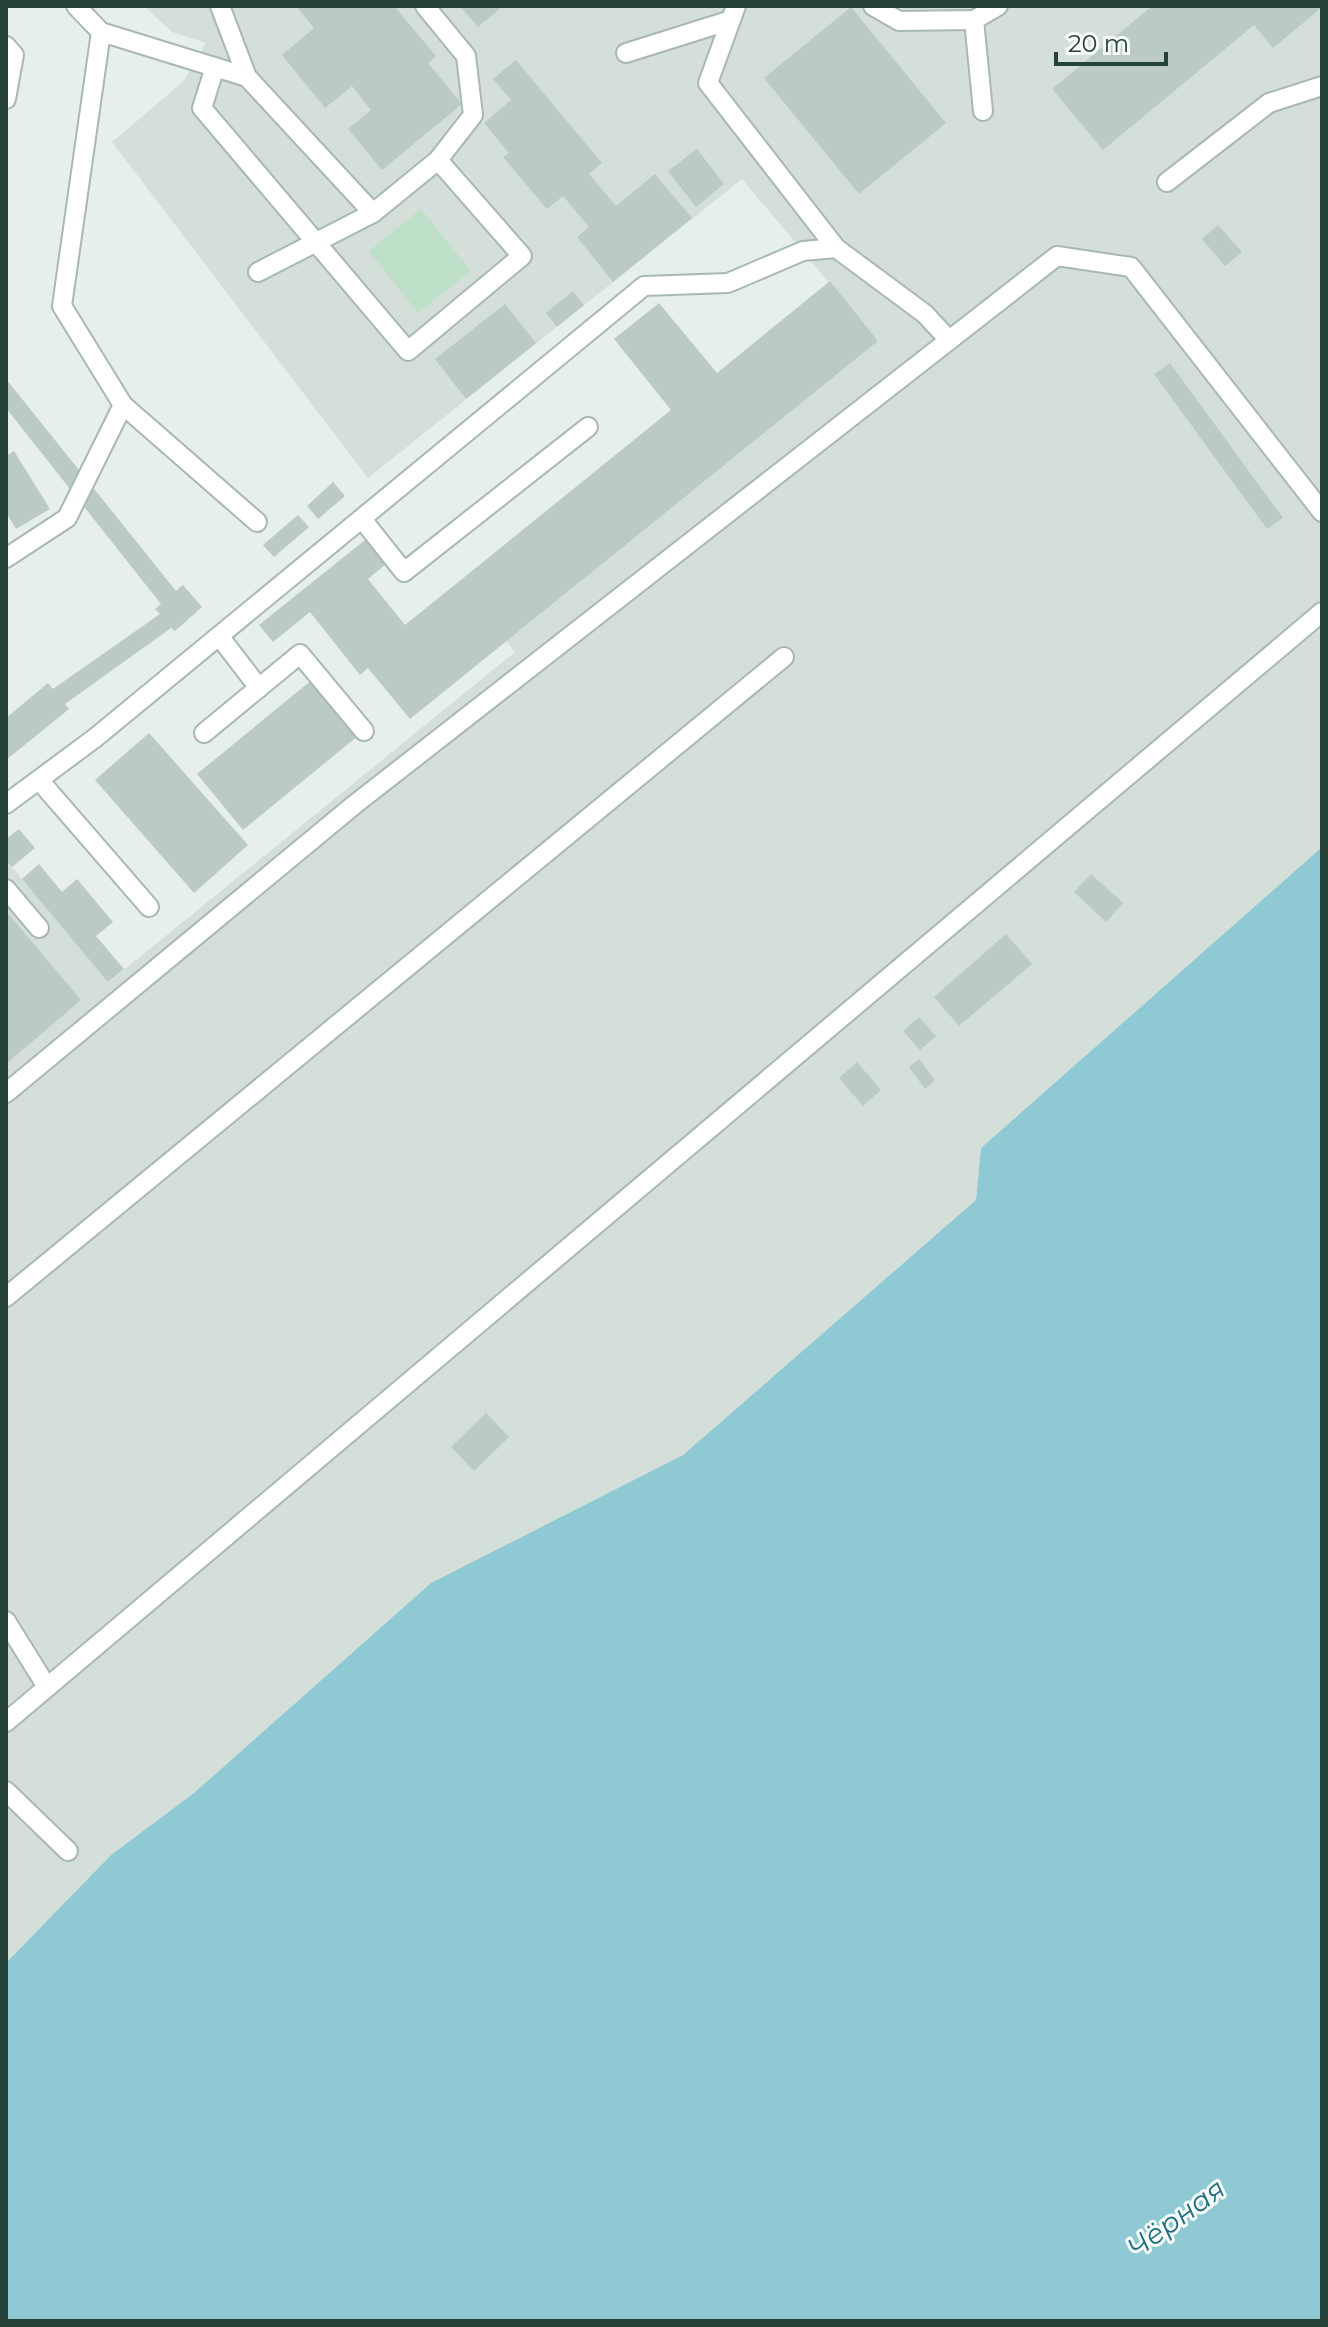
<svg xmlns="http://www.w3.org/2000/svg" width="1328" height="2327" font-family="Montserrat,sans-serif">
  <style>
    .built { fill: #d4dfda }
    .green { fill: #bfe0c8 }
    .water { fill: #8ec9d4 }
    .building { fill: #bbcac4 }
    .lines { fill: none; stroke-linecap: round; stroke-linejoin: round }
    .service-casing { stroke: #a8b8b2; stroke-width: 22 }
    .service { stroke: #fff; stroke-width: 18 }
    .labels { text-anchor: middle; stroke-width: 6; stroke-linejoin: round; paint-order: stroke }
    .water-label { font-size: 28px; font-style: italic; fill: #1c6f80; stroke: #f7fbf9 }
  </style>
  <rect width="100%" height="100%" fill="#e6efeb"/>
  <polygon class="built" points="144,6 1322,6 1322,847 981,1148 976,1200 683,1455 431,1583 194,1793 111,1855 6,1963 6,860 109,982 515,652 506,641 878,341 742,179 368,478 112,142 183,82 206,43 172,32"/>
  <polygon class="green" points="421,209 471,271 418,313 369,251"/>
  <polygon class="water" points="1322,847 1322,2321 6,2321 6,1963 111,1855 194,1793 431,1583 683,1455 976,1200 981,1148"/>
  <g class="building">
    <polygon points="296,6 394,6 436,56 428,63 462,104 382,170 348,129 371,110 352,86 325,108 282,55 314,28"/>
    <polygon points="460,6 503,6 478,27"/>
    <polygon points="1152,6 1318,6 1320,9 1273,48 1254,25 1103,150 1052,89"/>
    <polygon points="851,7 946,123 859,194 764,78"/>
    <polygon points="516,60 602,163 589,174 616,206 655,174 692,218 613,282 577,237 589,227 563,196 547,209 503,157 509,153 484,123 511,100 493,79"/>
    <polygon points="697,149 724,184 696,207 668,171"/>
    <polygon points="1218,225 1242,252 1225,266 1202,239"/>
    <polygon points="830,281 878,341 410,719 368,668 360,675 310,612 273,642 259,625 365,540 386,564 368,579 405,625 671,410 614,339 659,303 717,373"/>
    <polygon points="573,291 584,305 557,327 546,313"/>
    <polygon points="505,304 536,343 466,399 435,359"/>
    <polygon points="1170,363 1283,518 1267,529 1154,374"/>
    <polygon points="6,379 176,591 183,585 202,607 175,631 171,628 65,704 69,709 6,760 6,718 48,683 53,689 160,614 155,609 161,604 6,408"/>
    <polygon points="14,451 50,509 16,529 6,512 6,456"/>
    <polygon points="333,482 345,496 318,519 307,506"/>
    <polygon points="298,515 309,527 274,557 263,545"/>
    <polygon points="313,679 359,735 243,830 197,774"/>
    <polygon points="149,733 248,845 194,893 95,780"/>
    <polygon points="19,829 35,848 12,867 6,860 6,839"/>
    <polygon points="39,864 62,892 77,879 113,922 96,936 124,969 108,982 22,879"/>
    <polygon points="1091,874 1123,903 1106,922 1074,892"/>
    <polygon points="6,911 81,1000 6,1064"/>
    <polygon points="1006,934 1032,964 959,1026 934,997"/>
    <polygon points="919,1017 936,1036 920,1050 903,1031"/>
    <polygon points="919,1059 935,1080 925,1089 909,1067"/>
    <polygon points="857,1062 881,1090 863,1106 839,1078"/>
    <polygon points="486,1413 509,1437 474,1471 451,1447"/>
  </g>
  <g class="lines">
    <g class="service-casing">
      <g id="service">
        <polyline points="76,6 101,32 247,77"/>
        <polyline points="220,6 247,77 373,213"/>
        <polyline points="736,6 708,83 836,248 925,314 949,340"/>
        <polyline points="873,6 899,21 974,20 998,6"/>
        <polyline points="974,20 983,111"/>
        <polyline points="101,32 62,306 123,405 257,522"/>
        <polyline points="6,46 14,55 6,99"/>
        <polyline points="626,53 731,20"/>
        <polyline points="215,67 202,108 408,351 522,256 438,160"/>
        <polyline points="1167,182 1269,103 1322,86"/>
        <polyline points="258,272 373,213 438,160 473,115 466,56 425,6"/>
        <polyline points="362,519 404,572 588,427"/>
        <polyline points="6,558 67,518 123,405"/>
        <polyline points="219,636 259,688"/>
        <polyline points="204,733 300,654 364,731"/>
        <polyline points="39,780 149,907"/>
        <polyline points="6,804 95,738 644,286 728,283 803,251 836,248"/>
        <polyline points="6,889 39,928"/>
        <polyline points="6,1093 354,805 1057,256 1131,267 1322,512"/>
        <polyline points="6,1297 784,657"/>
        <polyline points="6,1621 47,1687"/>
        <polyline points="6,1722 1322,612"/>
        <polyline points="6,1791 68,1851"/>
      </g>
    </g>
    <use href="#service" class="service"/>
  </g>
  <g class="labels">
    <g class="water-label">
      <text transform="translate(1176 2218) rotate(-36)" y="10">Чёрная</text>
    </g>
  </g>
  <rect width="1328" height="2327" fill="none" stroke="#24423a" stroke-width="16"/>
  <path d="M1056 52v12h110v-12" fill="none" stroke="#24423a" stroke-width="4"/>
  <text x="1068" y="52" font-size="24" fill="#24423a" stroke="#f7fbf9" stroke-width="6" paint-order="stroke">20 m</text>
</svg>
